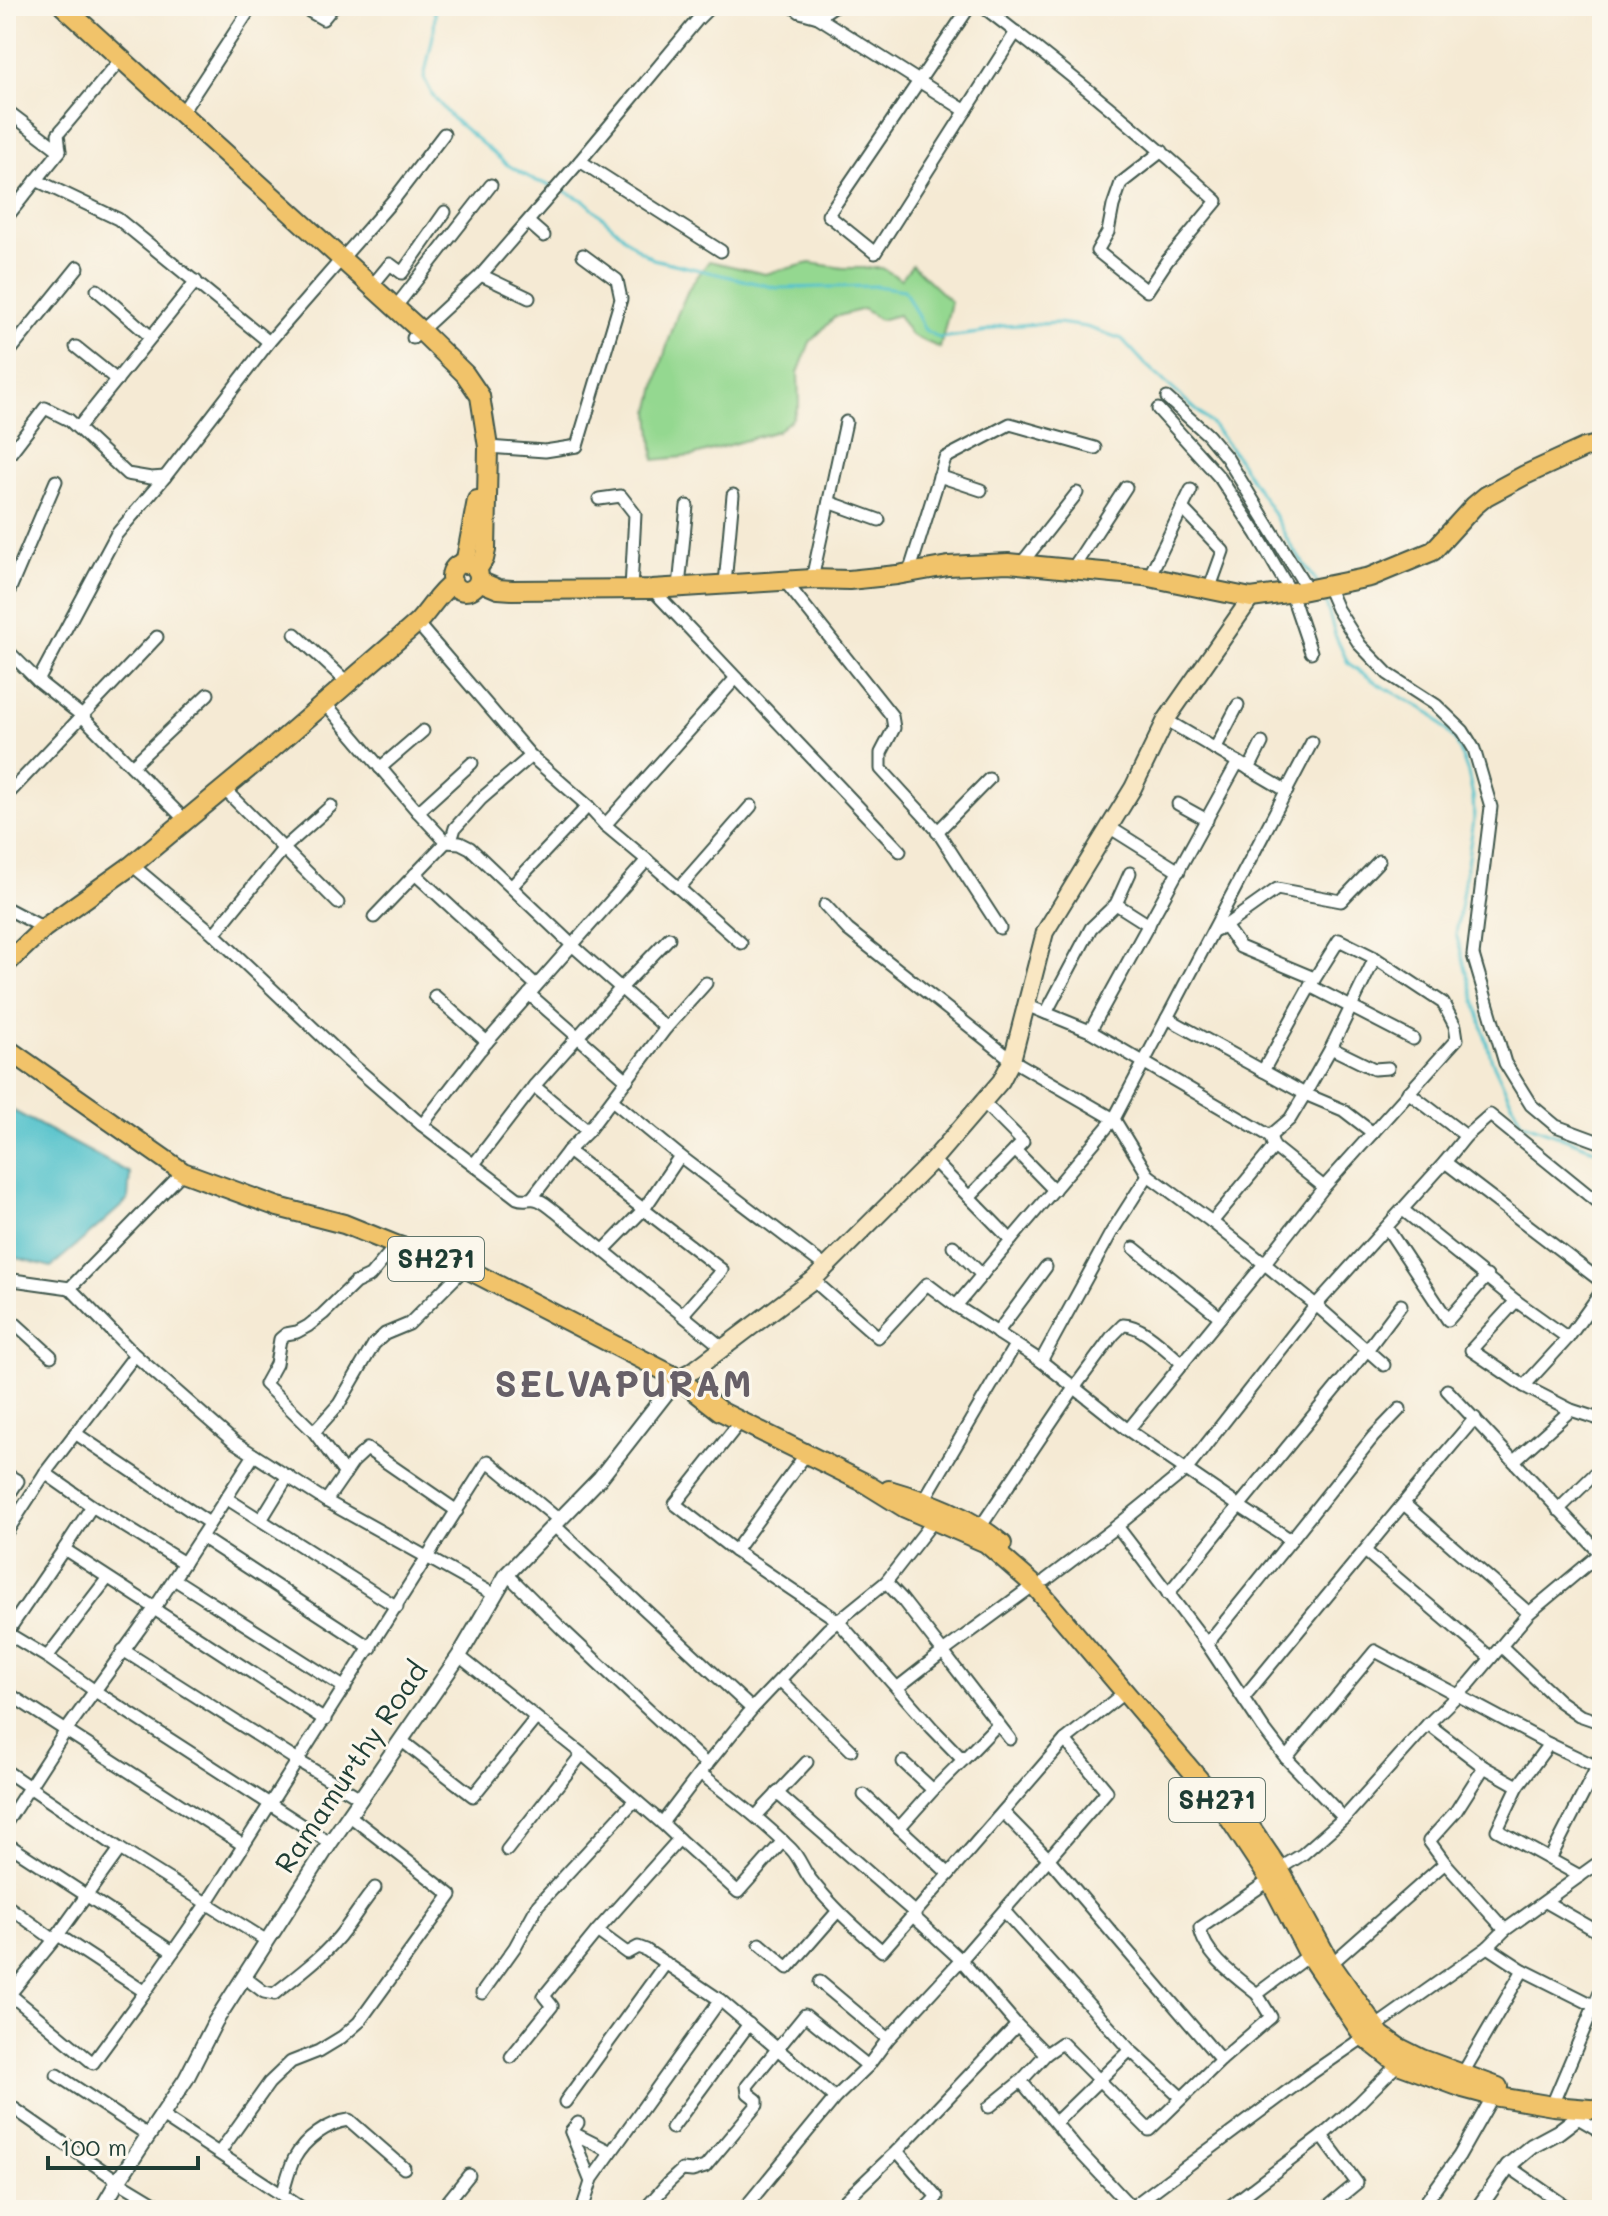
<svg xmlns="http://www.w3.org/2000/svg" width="1608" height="2216" font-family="Mali,sans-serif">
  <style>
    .green { fill: #94d890; stroke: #5a8a62; stroke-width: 2 }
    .water { fill: #56c3cc; stroke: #3a8080; stroke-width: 2 }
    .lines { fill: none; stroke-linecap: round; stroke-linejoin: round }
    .stream { stroke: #56c3cc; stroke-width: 3 }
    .minor-casing { stroke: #3f574c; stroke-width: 15 }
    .tertiary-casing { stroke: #3f574c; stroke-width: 18 }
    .secondary-casing { stroke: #3f574c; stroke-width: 20 }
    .primary-casing { stroke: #3f574c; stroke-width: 22 }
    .minor { stroke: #fff; stroke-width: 11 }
    .tertiary { stroke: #fff; stroke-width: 14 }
    .secondary { stroke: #f9e7c3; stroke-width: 16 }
    .primary { stroke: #f1c36a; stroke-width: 18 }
    .labels { text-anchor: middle; stroke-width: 6; stroke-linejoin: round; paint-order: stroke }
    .shield { fill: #fbf7ec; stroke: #61756b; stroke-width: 2 }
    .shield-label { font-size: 26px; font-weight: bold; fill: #1f3d34 }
    .street-label { font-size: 28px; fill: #1f3d34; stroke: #fbf7ec }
    .district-label { font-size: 36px; font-weight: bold; letter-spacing: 2px; fill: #676068; stroke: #fbf7ec }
  </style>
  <rect width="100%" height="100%" fill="#fbf7ec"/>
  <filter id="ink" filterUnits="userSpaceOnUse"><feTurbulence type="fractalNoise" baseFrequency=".0125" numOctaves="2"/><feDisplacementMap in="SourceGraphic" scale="16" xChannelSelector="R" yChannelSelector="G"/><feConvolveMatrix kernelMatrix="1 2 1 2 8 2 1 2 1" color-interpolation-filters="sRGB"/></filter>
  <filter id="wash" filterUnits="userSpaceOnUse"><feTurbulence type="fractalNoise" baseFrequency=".006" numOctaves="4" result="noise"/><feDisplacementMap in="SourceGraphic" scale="32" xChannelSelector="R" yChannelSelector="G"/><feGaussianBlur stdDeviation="1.8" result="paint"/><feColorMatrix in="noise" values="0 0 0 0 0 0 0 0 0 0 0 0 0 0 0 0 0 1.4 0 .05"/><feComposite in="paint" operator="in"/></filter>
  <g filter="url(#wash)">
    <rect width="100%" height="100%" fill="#f5ead4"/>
    <polygon class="green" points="709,261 765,274 810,263 843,268 882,268 901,279 912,265 951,302 940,348 911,335 898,315 880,320 863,309 835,317 810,342 798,373 799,405 792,419 777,431 692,456 654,460 650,412 661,365 677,315 689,288"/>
    <polygon class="water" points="6,1107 130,1173 128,1200 100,1225 51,1267 6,1255"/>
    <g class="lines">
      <g class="stream">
        <polyline points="429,6 435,13 434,31 424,78 433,96 452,118 506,164 534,180 555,187"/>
        <polyline points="562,190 585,201 636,248 653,259 777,288 876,286 904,290 925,330 939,338 979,333 1001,326 1059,323 1086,327 1122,339 1146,365 1212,424 1234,453 1272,511 1292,548 1317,582"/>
        <polyline points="1323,592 1335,635 1348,663 1378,684 1432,714 1457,743 1468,773 1473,796 1474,819 1456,934 1492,1061 1521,1122 1602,1152"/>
      </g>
    </g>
  </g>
  <g filter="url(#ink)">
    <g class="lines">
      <g class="minor-casing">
        <g id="minor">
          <polyline points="300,6 323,19 334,6"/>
          <polyline points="792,6 800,12 818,17 834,6"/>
          <polyline points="970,6 828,215 875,253 1016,32"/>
          <path d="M 982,6 C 1063,68 1141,132 1217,201 L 1167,261 L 1147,291 L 1097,251 L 1108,232 L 1113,206 L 1121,183 L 1162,151"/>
          <polyline points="1599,6 1602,11"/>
          <polyline points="818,17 966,111"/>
          <polyline points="6,110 60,151"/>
          <polyline points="181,114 252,6"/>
          <polyline points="580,161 721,251"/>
          <polyline points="36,180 118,219 269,342"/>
          <polyline points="6,218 60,151 58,134 121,59"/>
          <polyline points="528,222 544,236"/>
          <polyline points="481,275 529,298"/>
          <polyline points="371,287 390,264 402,273 445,212"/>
          <polyline points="97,290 151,337"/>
          <polyline points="394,309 491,185"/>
          <polyline points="413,338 481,275 580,161 698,19 711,6"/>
          <polyline points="76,347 117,380"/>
          <polyline points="6,356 78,267"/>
          <polyline points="1167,398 1208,435 1227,458 1308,590"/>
          <polyline points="1158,409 1220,478 1257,534 1291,593 1311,652"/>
          <polyline points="78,428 196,281"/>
          <polyline points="488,447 545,451 577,446 621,299 617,280 583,255"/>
          <polyline points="6,459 45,408 69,420 127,474 151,478 165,477"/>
          <polyline points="939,476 981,490"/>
          <polyline points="599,499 621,496 635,514 631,589"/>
          <polyline points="829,502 879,520"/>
          <polyline points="1182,508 1223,551 1209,590"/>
          <polyline points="1021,564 1077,493"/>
          <polyline points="1073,568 1126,487"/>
          <polyline points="909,573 945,458 1010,424 1095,448"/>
          <polyline points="1149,577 1191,490"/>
          <polyline points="812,579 846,422"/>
          <polyline points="784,580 892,716 894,728 881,753 881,769 936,829 1000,928"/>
          <polyline points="725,584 733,495"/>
          <polyline points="1327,586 1337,609 1360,645 1388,674 1436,705 1463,731 1474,749 1491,807 1473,955 1505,1063 1531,1105 1556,1126 1602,1143"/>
          <polyline points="679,587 687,506"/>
          <polyline points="652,589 900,851"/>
          <polyline points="6,598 56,481"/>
          <polyline points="417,623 531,756 588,806 605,825 647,860 741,943"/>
          <polyline points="295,634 348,683"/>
          <polyline points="6,649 38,681 81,715 185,820"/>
          <polyline points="38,681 116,535 165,477 269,342 395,198 444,134"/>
          <polyline points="326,704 418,812 446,842 460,843 470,848 572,945 666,1028 588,1131 568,1151 532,1198"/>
          <polyline points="1166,720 1287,791"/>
          <polyline points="1215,749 1238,705"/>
          <polyline points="132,766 208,694"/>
          <polyline points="380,768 423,731"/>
          <polyline points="1249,769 1262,743"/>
          <polyline points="223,788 338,903"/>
          <polyline points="6,796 157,637"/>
          <polyline points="1178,804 1207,820"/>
          <polyline points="418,812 472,763"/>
          <polyline points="605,825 736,678"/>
          <polyline points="1109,827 1179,871"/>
          <polyline points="937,832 989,779"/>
          <polyline points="451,841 455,828 481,799 531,756"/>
          <path d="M 132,865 L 214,934 L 348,1061 L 422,1125 L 517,1198 C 524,1201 528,1198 535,1199 C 543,1200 550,1208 556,1212 L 723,1348"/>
          <polyline points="415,874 536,985"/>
          <polyline points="512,886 588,806"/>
          <polyline points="679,888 751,806"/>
          <polyline points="1116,904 1149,925"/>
          <polyline points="825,905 848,930 1012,1060 1114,1119 1148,1175 1212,1222 1316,1305 1367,1350 1239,1506 1291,1540 1207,1644 1263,1728 1286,1758 1344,1818 1303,1854 1279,1869"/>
          <polyline points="6,908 44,928"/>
          <polyline points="374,917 446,842"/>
          <polyline points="1225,926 1240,947 1314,978"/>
          <polyline points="1213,931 1225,926 1277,889 1341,901 1379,861"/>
          <polyline points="214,934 284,848 331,806"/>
          <polyline points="1310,986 1413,1039"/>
          <polyline points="529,994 627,1080"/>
          <polyline points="435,996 487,1042"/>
          <polyline points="1026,1005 1090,1031 1270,1136 1274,1147"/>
          <polyline points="1046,1013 1091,928 1116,904 1130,873"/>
          <polyline points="1167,1018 1305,1094 1343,1110 1373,1133"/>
          <polyline points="666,1028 706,983"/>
          <polyline points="1090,1031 1238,762"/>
          <polyline points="1331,1048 1374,1069 1388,1068"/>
          <polyline points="534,1086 588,1131"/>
          <polyline points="1408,1092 1466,1136"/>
          <polyline points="612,1100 680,1156 826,1267"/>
          <polyline points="422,1125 480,1050 647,860"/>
          <polyline points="1270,1136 1290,1119 1305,1094 1331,1048 1375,958"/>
          <polyline points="1015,1150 1054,1190"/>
          <polyline points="568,1151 722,1270 683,1314"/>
          <polyline points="933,1160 1011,1240 956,1306 1041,1361 1128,1430 1239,1506 1168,1594"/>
          <polyline points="1445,1162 1466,1136 1490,1115 1602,1206"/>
          <polyline points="474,1164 534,1086 622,987 669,938"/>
          <polyline points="183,1172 70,1288 135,1355 234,1442 326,1501 493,1594"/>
          <polyline points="969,1197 1023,1142 983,1102"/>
          <polyline points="1403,1210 1516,1301 1568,1338"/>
          <polyline points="1212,1222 1274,1147 1324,1187"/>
          <polyline points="1387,1228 1448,1320 1487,1276"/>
          <polyline points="1011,1240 1114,1119 1312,742"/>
          <polyline points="953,1246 982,1275"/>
          <polyline points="1134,1248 1220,1317"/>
          <polyline points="604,1250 644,1209 680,1156"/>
          <polyline points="6,1279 70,1288"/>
          <polyline points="813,1280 878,1337 927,1284 956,1306"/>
          <polyline points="1602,1291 1568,1338 1524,1386 1571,1410 1602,1420"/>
          <polyline points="1516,1301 1471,1350 1524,1386"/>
          <polyline points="6,1315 51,1356"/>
          <polyline points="997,1333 1046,1267"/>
          <polyline points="1041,1361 1111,1233 1148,1175"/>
          <polyline points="1384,1365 1367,1350 1401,1305"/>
          <polyline points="1447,1390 1600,1553"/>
          <polyline points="740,1422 675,1504 735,1551 837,1620 932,1728 963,1760 997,1725"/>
          <polyline points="1128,1430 1264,1264 1324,1187 1457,1039 1455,1026 1443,1003 1375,958 1339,940 1310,986 1263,1071"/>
          <polyline points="314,1432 339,1404 374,1344 385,1334 409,1324 465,1268"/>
          <polyline points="75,1433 209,1523"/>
          <polyline points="1514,1461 1571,1410"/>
          <polyline points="45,1473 92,1506 184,1563"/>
          <polyline points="6,1474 18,1481 6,1499"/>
          <polyline points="345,1474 314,1432 265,1384 276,1364 280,1339 286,1334 297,1332 308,1326 323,1314 355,1283 370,1276 396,1245"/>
          <polyline points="226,1498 397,1607"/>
          <polyline points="924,1500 1015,1345"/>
          <polyline points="326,1501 353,1462 367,1449 457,1511"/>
          <polyline points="1404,1504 1529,1613"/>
          <polyline points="1558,1510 1602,1467"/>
          <polyline points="261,1520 288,1476"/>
          <polyline points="554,1525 752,1709"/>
          <path d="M 981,1526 L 1074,1388 L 1113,1335 L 1123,1325 C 1142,1324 1168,1352 1183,1364"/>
          <polyline points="1117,1526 1187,1469 1316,1305 1445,1162 1602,1282"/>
          <polyline points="6,1533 45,1473 135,1355"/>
          <polyline points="201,1537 371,1648"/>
          <polyline points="1291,1540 1373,1437 1400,1409"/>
          <polyline points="64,1549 92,1506"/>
          <polyline points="735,1551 806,1454"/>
          <polyline points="1365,1551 1491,1658"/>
          <polyline points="507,1574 563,1630 707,1765"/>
          <polyline points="174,1579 345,1688"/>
          <polyline points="1046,1580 1117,1526 1207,1644"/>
          <polyline points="886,1582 935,1519"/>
          <polyline points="154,1609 325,1720"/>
          <polyline points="7,1633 47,1657 95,1691 330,1843"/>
          <polyline points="6,1634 64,1549 155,1608"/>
          <polyline points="1501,1646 1559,1701 1579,1715 1602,1723"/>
          <polyline points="123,1650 298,1761 362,1799"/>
          <path d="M 459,1656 L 582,1754 L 662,1823 L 700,1773 C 731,1797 763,1821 791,1849 C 800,1858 803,1870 811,1880 C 832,1907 856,1928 882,1951 L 1065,1740 L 1125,1692"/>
          <polyline points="47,1657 107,1579"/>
          <polyline points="781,1681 851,1750"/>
          <polyline points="897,1688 943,1652 1010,1739"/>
          <polyline points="6,1692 243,1845"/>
          <polyline points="1244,1697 1431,1470 1475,1418"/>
          <polyline points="1428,1724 1484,1767 1518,1786 1497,1830 1580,1876"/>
          <polyline points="402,1741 473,1796 536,1718"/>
          <polyline points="1286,1758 1375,1651 1549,1744 1597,1767 1550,1859"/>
          <polyline points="1484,1767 1456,1811 1429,1841 1445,1863 1505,1930"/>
          <polyline points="1597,1767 1602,1749"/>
          <polyline points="6,1771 120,1849 267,1941"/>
          <polyline points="700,1773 752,1709 828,1629 886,1582 901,1598 943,1652 1034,1585"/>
          <polyline points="1518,1786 1549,1744"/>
          <polyline points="933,1790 963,1760"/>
          <polyline points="777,1793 915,1913"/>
          <polyline points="864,1795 949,1874"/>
          <polyline points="1003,1812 1048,1858 1221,2060 1271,2017 1257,1994 1309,1955"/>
          <polyline points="756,1816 807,1762"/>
          <polyline points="1344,1818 1428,1724 1470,1683 1529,1613 1602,1552"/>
          <polyline points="6,1823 65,1732 154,1609 254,1455"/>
          <polyline points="899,1828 933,1790 903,1762"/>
          <polyline points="679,1839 738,1892 783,1841"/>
          <polyline points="6,1843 173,1952"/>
          <polyline points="507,1850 582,1754"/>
          <polyline points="1546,1902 1602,1934"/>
          <polyline points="6,1905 53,1939"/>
          <polyline points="1004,1911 1130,2050 1056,2122"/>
          <polyline points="913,1916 961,1960 1017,2025 1046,2054 1021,2081 1075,2147 1131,2207"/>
          <polyline points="597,1931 627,1953 638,1947 646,1950 720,2000 835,2098"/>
          <polyline points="58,1935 145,1992 207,1903 488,1461 559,1520"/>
          <polyline points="760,1944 788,1968 837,1912"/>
          <polyline points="1488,1947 1523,1970 1593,2005"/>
          <polyline points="1331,1964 1445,1863"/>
          <path d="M 244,1977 L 264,1992 L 274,1994 C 298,1975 327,1954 345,1929 C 355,1916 364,1901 375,1888"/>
          <polyline points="820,1982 888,2039"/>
          <polyline points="6,1991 93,2063 145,1992"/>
          <polyline points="482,1993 515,1947 538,1905 635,1800"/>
          <path d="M 1257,1994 C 1237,1978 1204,1955 1200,1928 L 1270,1880"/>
          <polyline points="6,1999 58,1935 120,1849"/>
          <polyline points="1375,2027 1488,1947 1505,1930 1602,1860"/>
          <polyline points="1130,2050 1182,2098"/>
          <polyline points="1046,2054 1062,2043 1149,2130 1221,2060"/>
          <polyline points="511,2057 552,2006 544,1996 597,1931 679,1839 662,1823"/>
          <polyline points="1463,2073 1523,1970"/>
          <polyline points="57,2075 148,2135"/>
          <polyline points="1555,2098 1602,1987"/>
          <polyline points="565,2102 666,1963"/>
          <polyline points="6,2103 118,2181 166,2210"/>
          <polyline points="989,2107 1021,2081"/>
          <polyline points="162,2116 305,2210"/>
          <polyline points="1578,2118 1602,2132"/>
          <polyline points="578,2123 571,2132 591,2182"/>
          <polyline points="672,2128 749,2024"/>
          <polyline points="571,2132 611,2152"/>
          <polyline points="1322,2136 1357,2183 1324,2210"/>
          <polyline points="897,2151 937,2197 924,2210"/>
          <polyline points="219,2153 269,2083 291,2062 319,2051 342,2037 359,2022 451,1895 350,1816"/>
          <polyline points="1508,2166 1571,2210"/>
          <path d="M 282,2195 C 286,2183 289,2169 294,2159 C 305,2139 327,2123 349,2120 L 404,2168"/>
          <polyline points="441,2210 469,2175"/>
          <polyline points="582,2210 592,2179 720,2000"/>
          <polyline points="644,2210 668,2183 682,2170 692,2171 705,2167 757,2105 757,2100 748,2093 747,2086 805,2015 868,2066"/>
          <polyline points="743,2210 835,2098 868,2066 888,2039 961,1960 1107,1791 1065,1740"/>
          <polyline points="835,2210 897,2151 1017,2025"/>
          <polyline points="1128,2210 1309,2075 1364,2037"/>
          <polyline points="1225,2210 1322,2136 1360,2102 1398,2064"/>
          <polyline points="1420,2210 1459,2156 1493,2096"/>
        </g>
      </g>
      <g class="tertiary-casing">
        <g id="tertiary">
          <polyline points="101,2210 118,2181 186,2079 215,2022 267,1941 330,1843 459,1656 507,1574 600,1478 678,1378"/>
          <polyline points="1477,2210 1508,2166 1532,2146 1558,2132 1587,2110"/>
        </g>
      </g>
      <g class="secondary-casing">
        <polyline id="secondary" points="678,1378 694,1370 813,1280 933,1160 1001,1081 1012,1060 1045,932 1133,788 1166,720 1251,598"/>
      </g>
      <g class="primary-casing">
        <g id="primary">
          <polyline points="63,6 421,331 465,374 480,396 488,447 486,550 484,559 477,570"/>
          <circle cx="465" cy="577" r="14"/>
          <polyline points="465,564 477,500"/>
          <polyline points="479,581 498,589 512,590 652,589 812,579 849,580 897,575 948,566 1008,563 1144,576 1251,598 1301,591 1370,577 1433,551 1474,506 1486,496 1525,475 1584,448 1602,444"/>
          <path d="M 6,964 L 44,928 L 132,865 L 267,753 L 417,623 C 430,610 438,593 453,583"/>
          <polyline points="6,1048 183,1172 278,1207 344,1224 396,1245 465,1268 678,1378 720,1411 863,1482 905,1508 986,1543 1034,1585 1219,1803 1270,1880 1309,1955 1364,2037 1398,2064 1463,2088 1493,2096 1553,2106 1602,2110"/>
          <path d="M 889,1490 C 930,1502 969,1516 1002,1544"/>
          <polyline points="1224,1792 1241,1813 1279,1869 1331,1964 1381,2035 1398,2047 1422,2059 1498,2087"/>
        </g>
      </g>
      <use href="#minor" class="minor"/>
      <use href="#tertiary" class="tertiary"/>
      <use href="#secondary" class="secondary"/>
      <use href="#primary" class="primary"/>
    </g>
  </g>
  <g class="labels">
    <g class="shield">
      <rect x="388" y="1237" width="96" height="44" rx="6"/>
      <rect x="1169" y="1778" width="96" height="44" rx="6"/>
    </g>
    <g class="shield-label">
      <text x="436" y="1268">SH271</text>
      <text x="1217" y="1809">SH271</text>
    </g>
    <g class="street-label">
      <text transform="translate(351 1767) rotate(-56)" y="10">Ramamurthy Road</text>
    </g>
    <g class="district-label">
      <text x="624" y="1397">SELVAPURAM</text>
    </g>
  </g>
  <rect width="1608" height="2216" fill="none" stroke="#fbf7ec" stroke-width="32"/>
  <path d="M48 2156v12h150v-12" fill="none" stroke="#1f3d34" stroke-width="4"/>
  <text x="60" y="2156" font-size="24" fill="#1f3d34" stroke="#fbf7ec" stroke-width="6" paint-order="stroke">100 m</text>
</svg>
